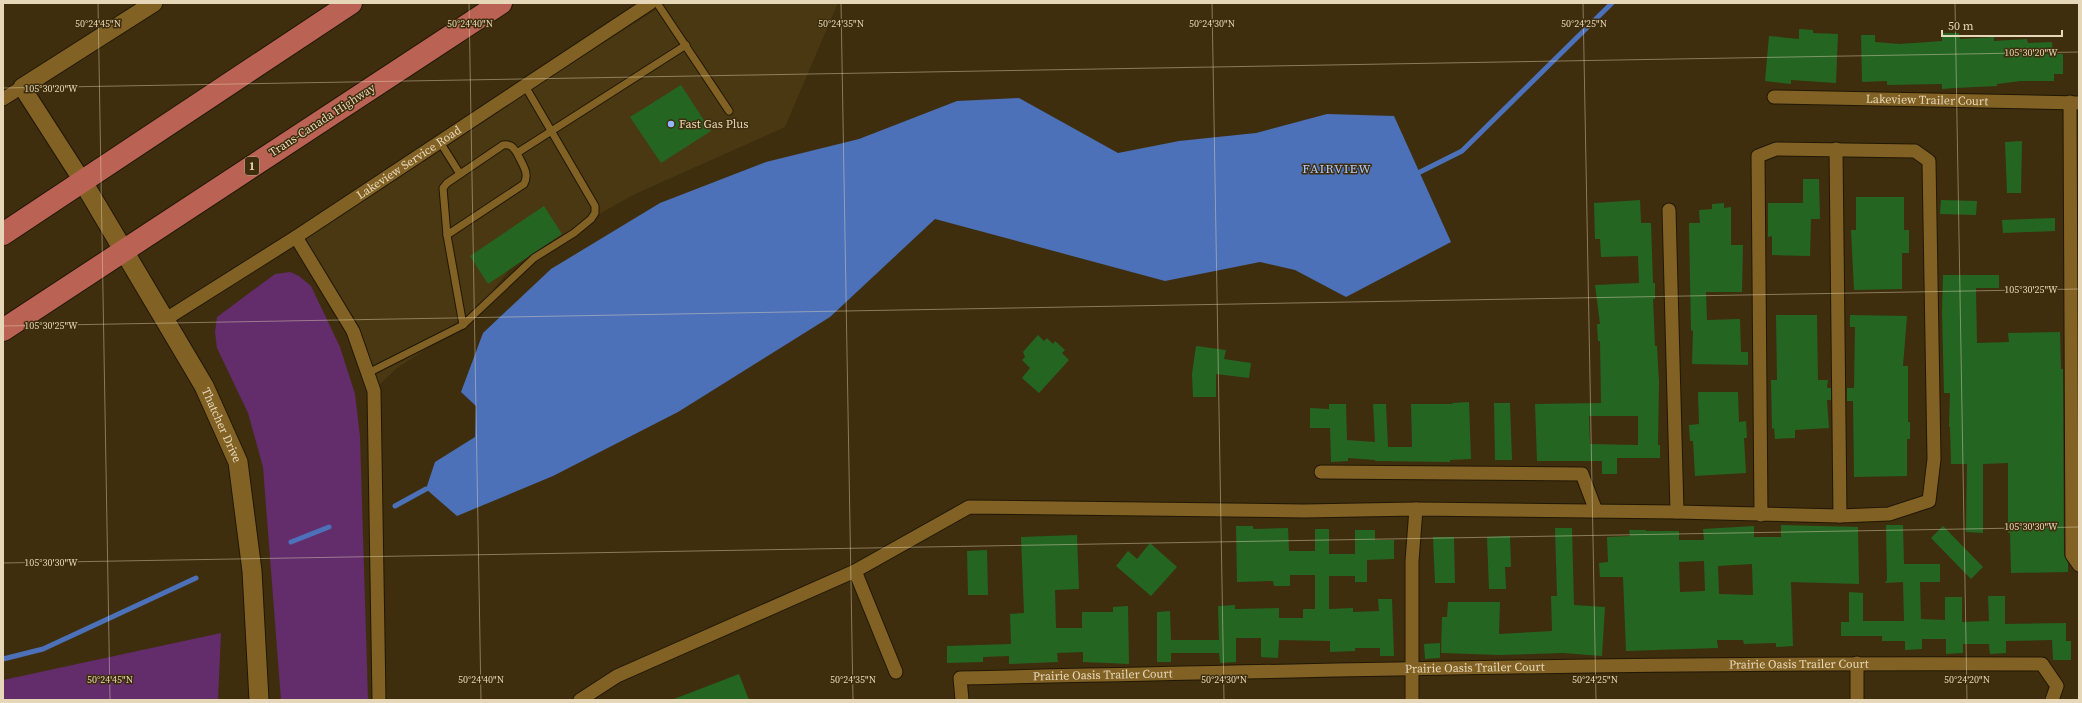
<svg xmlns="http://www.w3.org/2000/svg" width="2082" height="703" font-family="'Source Serif 4',serif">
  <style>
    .built { fill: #4a3812 }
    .green { fill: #632c6b }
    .water { fill: #4c71b9 }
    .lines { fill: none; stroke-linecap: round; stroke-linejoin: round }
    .stream { stroke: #4c71b9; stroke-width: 5 }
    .building { fill: #256522; fill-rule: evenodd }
    .service-casing { stroke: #211705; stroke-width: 9 }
    .minor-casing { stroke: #211705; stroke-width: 15 }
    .tertiary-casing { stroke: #211705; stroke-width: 19 }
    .secondary-casing { stroke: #211705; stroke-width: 21 }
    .trunk-casing { stroke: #211705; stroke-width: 24 }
    .service { stroke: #816224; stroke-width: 7 }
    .minor { stroke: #816224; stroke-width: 13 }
    .tertiary { stroke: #816224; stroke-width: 17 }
    .secondary { stroke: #816224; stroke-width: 19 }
    .trunk { stroke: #ba6254; stroke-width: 22 }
    .ticks { fill: none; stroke: #e7d7b9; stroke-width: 1; stroke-opacity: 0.45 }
    .poi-dot { fill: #92b7fd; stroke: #3e2e0d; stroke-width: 1.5 }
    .labels { text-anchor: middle; stroke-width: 3; stroke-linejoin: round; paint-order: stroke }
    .shield { fill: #3e2e0d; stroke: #b4a485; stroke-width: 1 }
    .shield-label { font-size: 11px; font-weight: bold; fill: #e7d7b9 }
    .street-label { font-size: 12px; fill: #e7d7b9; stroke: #3e2e0d }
    .poi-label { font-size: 12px; fill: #e7d7b9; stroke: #3e2e0d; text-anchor: start }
    .neighbourhood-label { font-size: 13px; letter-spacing: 1px; fill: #acc8fd; stroke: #3e2e0d }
    .ticks-label { font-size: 10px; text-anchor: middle; fill: #e7d7b9; stroke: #3e2e0d; stroke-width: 3; stroke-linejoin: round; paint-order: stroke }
  </style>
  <rect width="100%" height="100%" fill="#3e2e0d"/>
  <polygon class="built" points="666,3 838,3 785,127 633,195 516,261 468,322 397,368 375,389 356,334 299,238"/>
  <g class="green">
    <polygon points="290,272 299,276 311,286 340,347 355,394 360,436 368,700 281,700 263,467 248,413 217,348 215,332 217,317 275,274"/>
    <polygon points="221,633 218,700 3,700 3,680"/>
  </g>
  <polygon class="water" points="1019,98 1118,153 1179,141 1256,133 1327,114 1394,116 1451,242 1346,297 1295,270 1260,262 1165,281 935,219 830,317 678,412 553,476 457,516 426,489 435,462 475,437 476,406 461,392 483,333 551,269 660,203 766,162 859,139 957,101"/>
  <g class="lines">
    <g class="stream">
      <polyline points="1420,172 1462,151 1612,3"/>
      <polyline points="395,506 426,489"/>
      <polyline points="291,542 329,527"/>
      <polyline points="3,659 43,649 196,578"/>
    </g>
  </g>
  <g class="building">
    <polygon points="1799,29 1813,30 1813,33 1838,34 1836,83 1791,80 1791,84 1765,81 1769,36 1799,39"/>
    <polygon points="1942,33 1959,33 1960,39 1994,37 1994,41 2027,39 2028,43 2052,42 2053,54 2063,54 2063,74 2054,74 2054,81 2021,81 1997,84 1997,86 1955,88 1942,89 1942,84 1887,85 1887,81 1862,82 1861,35 1875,35 1875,42 1899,44 1942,41"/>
    <polygon points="681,85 711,131 661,163 630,117"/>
    <polygon points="2022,141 2021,193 2007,193 2005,142"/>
    <polygon points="1803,179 1819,179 1820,219 1811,219 1810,256 1772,255 1772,236 1768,237 1768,203 1803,203"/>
    <polygon points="1856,197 1904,197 1904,230 1909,230 1909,253 1902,253 1902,289 1854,290 1851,230 1856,230"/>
    <path d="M 1640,200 L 1641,223 L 1651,223 L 1653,283 L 1655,283 L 1655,299 L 1653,299 L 1655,346 L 1657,346 L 1659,382 L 1658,445 L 1660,445 L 1660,458 L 1617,458 L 1617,474 L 1602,474 L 1602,461 L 1537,461 L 1535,404 L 1601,403 L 1600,341 L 1598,341 L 1597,324 L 1600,324 L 1595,285 L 1639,283 L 1638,256 L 1601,257 L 1600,239 L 1595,239 L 1594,203 ZM 1589,416 L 1638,416 L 1638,445 L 1590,444 Z"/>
    <polygon points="1941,200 1977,201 1976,215 1940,214"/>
    <polygon points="1724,203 1724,208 1731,207 1731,245 1743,245 1742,292 1706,292 1707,320 1740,319 1741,352 1748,352 1748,365 1692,364 1693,330 1691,331 1689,223 1700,223 1699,210 1712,209 1712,204"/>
    <polygon points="544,206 562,234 488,284 470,256"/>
    <polygon points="2055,218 2055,231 2003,233 2002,220"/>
    <polygon points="1943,275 1999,275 1999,288 1976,288 1977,343 2009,342 2008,333 2060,332 2061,369 2063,369 2064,555 2068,563 2068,572 2011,573 2010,533 2008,533 2008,463 1983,464 1983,533 1966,532 1967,464 1951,464 1950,427 1949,427 1950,393 1944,393 1942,312"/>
    <polygon points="1776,315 1817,315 1818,380 1828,380 1827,388 1831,388 1831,400 1827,400 1829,428 1795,430 1795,438 1775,439 1774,428 1772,429 1771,380 1777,380"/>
    <polygon points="1850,315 1907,316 1903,366 1908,366 1908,422 1910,422 1910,439 1907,439 1907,476 1854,477 1853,401 1847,401 1847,388 1854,388 1855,327 1850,327"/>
    <polygon points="1038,335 1044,341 1047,338 1053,344 1055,341 1065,350 1062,353 1069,360 1039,393 1022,378 1030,368 1022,360 1025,357 1023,352"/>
    <polygon points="1196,346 1226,350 1224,359 1251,363 1249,378 1216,374 1216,397 1193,397 1192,374"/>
    <polygon points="1698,392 1738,392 1739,422 1746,421 1747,438 1744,438 1746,473 1695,476 1693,441 1690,441 1689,425 1699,424"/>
    <polygon points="1469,402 1471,459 1450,460 1450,462 1375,461 1375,460 1348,458 1348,461 1331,462 1330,428 1310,428 1310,408 1329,409 1329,404 1346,404 1347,440 1375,442 1373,404 1386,404 1388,447 1412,447 1411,404 1453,404 1452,403"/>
    <polygon points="1494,403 1510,403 1512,460 1495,460"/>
    <path d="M 1781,525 L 1858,527 L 1859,584 L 1791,582 L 1793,646 L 1776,647 L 1776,643 L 1744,644 L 1743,640 L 1717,640 L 1718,648 L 1626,651 L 1623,577 L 1600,577 L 1599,563 L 1608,562 L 1607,537 L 1630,536 L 1629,530 L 1646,530 L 1646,531 L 1679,531 L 1679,540 L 1704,540 L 1703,529 L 1754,526 L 1754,537 L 1781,537 ZM 1704,561 L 1705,591 L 1680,592 L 1679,562 ZM 1752,564 L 1753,595 L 1719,594 L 1718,566 Z"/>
    <polygon points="1886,525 1903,525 1904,564 1940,564 1940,582 1920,582 1921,619 1945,620 1945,597 1962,597 1962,622 1989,621 1988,596 2005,596 2005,624 2066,623 2066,641 2071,641 2071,660 2053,660 2052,640 2006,641 2006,653 1990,654 1989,644 1963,644 1963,653 1946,654 1946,639 1922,639 1922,649 1905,650 1905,641 1882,641 1882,636 1841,636 1841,622 1849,622 1849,592 1863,593 1863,621 1904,621 1903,582 1885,583 1887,580"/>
    <polygon points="1236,526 1253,526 1253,529 1288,528 1289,551 1315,551 1315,529 1329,529 1329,554 1355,554 1355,530 1375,530 1375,540 1394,540 1394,559 1367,560 1367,582 1355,582 1355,576 1329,576 1329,609 1353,608 1353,612 1379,611 1378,599 1392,599 1394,656 1380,656 1380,648 1355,648 1355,651 1330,652 1330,641 1279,640 1278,658 1261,657 1261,638 1236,638 1236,662 1220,663 1219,653 1171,653 1171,662 1157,662 1157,612 1170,611 1171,640 1219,640 1218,606 1235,605 1235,609 1279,608 1279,618 1303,618 1303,609 1315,609 1315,575 1290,575 1290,586 1274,586 1273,581 1237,582"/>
    <polygon points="1943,526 1983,567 1971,579 1931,538"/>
    <polygon points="1555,528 1572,528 1574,605 1605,607 1602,656 1563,653 1499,655 1441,653 1442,617 1447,617 1448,602 1500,602 1499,634 1552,631 1551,596 1557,596"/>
    <polygon points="1077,535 1079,589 1055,590 1056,628 1082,628 1082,612 1113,612 1113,607 1128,606 1129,664 1083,662 1083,652 1057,653 1058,662 1009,664 1009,656 983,657 983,662 947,663 947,646 1011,644 1010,614 1024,613 1021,537"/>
    <polygon points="1510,536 1511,567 1505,567 1506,589 1489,589 1487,537"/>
    <polygon points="1433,537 1454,537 1455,583 1435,583"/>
    <polygon points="1150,543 1177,567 1151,596 1116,566 1128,551 1137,559"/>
    <polygon points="987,550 988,595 968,595 967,551"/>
    <polygon points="1440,643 1440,658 1425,659 1424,644"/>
    <polygon points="739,674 749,700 674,700 674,699"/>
  </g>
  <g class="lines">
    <g class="service-casing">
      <g id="service">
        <polyline points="657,3 729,111"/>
        <polyline points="440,142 460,174"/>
        <path d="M 517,153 C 513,147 511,144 503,145 L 447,183 L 443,188 L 447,235 L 524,184 C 530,173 522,164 517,153 L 686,45"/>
        <polyline points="447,235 463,325"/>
        <polyline points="368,373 463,325 534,258 574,233 591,219 595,213 595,206 525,86"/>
      </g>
    </g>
    <g class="minor-casing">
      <g id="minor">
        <path id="s1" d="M 1774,97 L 2079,103"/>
        <polyline points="3,99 22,87"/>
        <polyline points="2070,102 2072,555 2079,565"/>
        <polyline points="1836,149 1840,516"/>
        <polyline points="1669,210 1677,512"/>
        <polyline points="296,237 353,331 374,391 379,700"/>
        <path id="s2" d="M 166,319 L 296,237 L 650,3"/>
        <polyline points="1321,472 1582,474 1596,511"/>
        <polyline points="855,571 896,672"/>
        <polyline points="580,700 617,676 855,571 969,507 1304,511 1416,509 1677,512 1840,516 1889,514 1929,501 1934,459 1929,161 1915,151 1776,149 1758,156 1761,515"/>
        <path id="s3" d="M 962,700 L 960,678 C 1320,670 1681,662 2042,664 L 2057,686 L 2052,700"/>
        <polyline points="1412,700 1412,561 1416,509"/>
        <polyline points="1857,700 1857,663"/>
      </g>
    </g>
    <g class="tertiary-casing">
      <polyline id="tertiary" points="83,182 22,87 154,3"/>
    </g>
    <g class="secondary-casing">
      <g id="secondary">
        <path id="s4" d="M 83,182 L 204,386 L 238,462 L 252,571 L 259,700"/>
      </g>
    </g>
    <g class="trunk-casing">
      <g id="trunk">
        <polyline points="3,234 351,3"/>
        <polyline points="3,330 501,3"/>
      </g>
    </g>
    <use href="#service" class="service"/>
    <use href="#minor" class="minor"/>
    <use href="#tertiary" class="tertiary"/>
    <use href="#secondary" class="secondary"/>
    <use href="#trunk" class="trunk"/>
  </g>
  <path class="ticks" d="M 98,3 L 110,700M 469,3 L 481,700M 841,3 L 853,700M 1212,3 L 1224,700M 1583,3 L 1596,700M 1955,3 L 1967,700M 3,88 L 2079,52M 3,326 L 2079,289M 3,563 L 2079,527"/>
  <circle class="poi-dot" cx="671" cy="124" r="4"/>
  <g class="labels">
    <rect class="shield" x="245" y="157" width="14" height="18" rx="3"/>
    <g class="shield-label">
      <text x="252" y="170">1</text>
    </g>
    <g class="street-label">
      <text dy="4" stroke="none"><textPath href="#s1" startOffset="153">Lakeview Trailer Court</textPath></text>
      <text transform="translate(322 120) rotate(-33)" y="4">Trans-Canada Highway</text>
      <text dy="4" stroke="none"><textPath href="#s2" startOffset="289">Lakeview Service Road</textPath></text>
      <text dy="4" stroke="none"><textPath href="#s4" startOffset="280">Thatcher Drive</textPath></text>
      <text dy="4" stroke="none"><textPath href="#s3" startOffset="861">Prairie Oasis Trailer Court</textPath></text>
      <text dy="4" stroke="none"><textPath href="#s3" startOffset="537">Prairie Oasis Trailer Court</textPath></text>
      <text dy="4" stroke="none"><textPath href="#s3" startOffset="165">Prairie Oasis Trailer Court</textPath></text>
    </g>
    <g class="poi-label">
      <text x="679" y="128">Fast Gas Plus</text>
    </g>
    <g class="neighbourhood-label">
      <text x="1337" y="173">FAIRVIEW</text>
    </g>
  </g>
  <g class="ticks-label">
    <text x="98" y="27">50°24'45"N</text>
    <text x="470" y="27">50°24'40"N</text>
    <text x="841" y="27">50°24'35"N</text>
    <text x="1212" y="27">50°24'30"N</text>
    <text x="1584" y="27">50°24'25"N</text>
    <text x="2031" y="56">105°30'20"W</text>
    <text x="51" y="92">105°30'20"W</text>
    <text x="2031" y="293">105°30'25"W</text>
    <text x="51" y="329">105°30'25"W</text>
    <text x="2031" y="530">105°30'30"W</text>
    <text x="51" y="566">105°30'30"W</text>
    <text x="110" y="683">50°24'45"N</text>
    <text x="481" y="683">50°24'40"N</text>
    <text x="853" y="683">50°24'35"N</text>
    <text x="1224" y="683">50°24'30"N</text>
    <text x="1595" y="683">50°24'25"N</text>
    <text x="1967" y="683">50°24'20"N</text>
  </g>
  <rect width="2082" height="703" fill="none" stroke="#e7d7b9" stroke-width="8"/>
  <path d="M1942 30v6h120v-6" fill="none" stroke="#e7d7b9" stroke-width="2"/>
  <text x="1948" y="30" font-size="12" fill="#e7d7b9" stroke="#3e2e0d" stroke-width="3" paint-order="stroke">50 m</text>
</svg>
